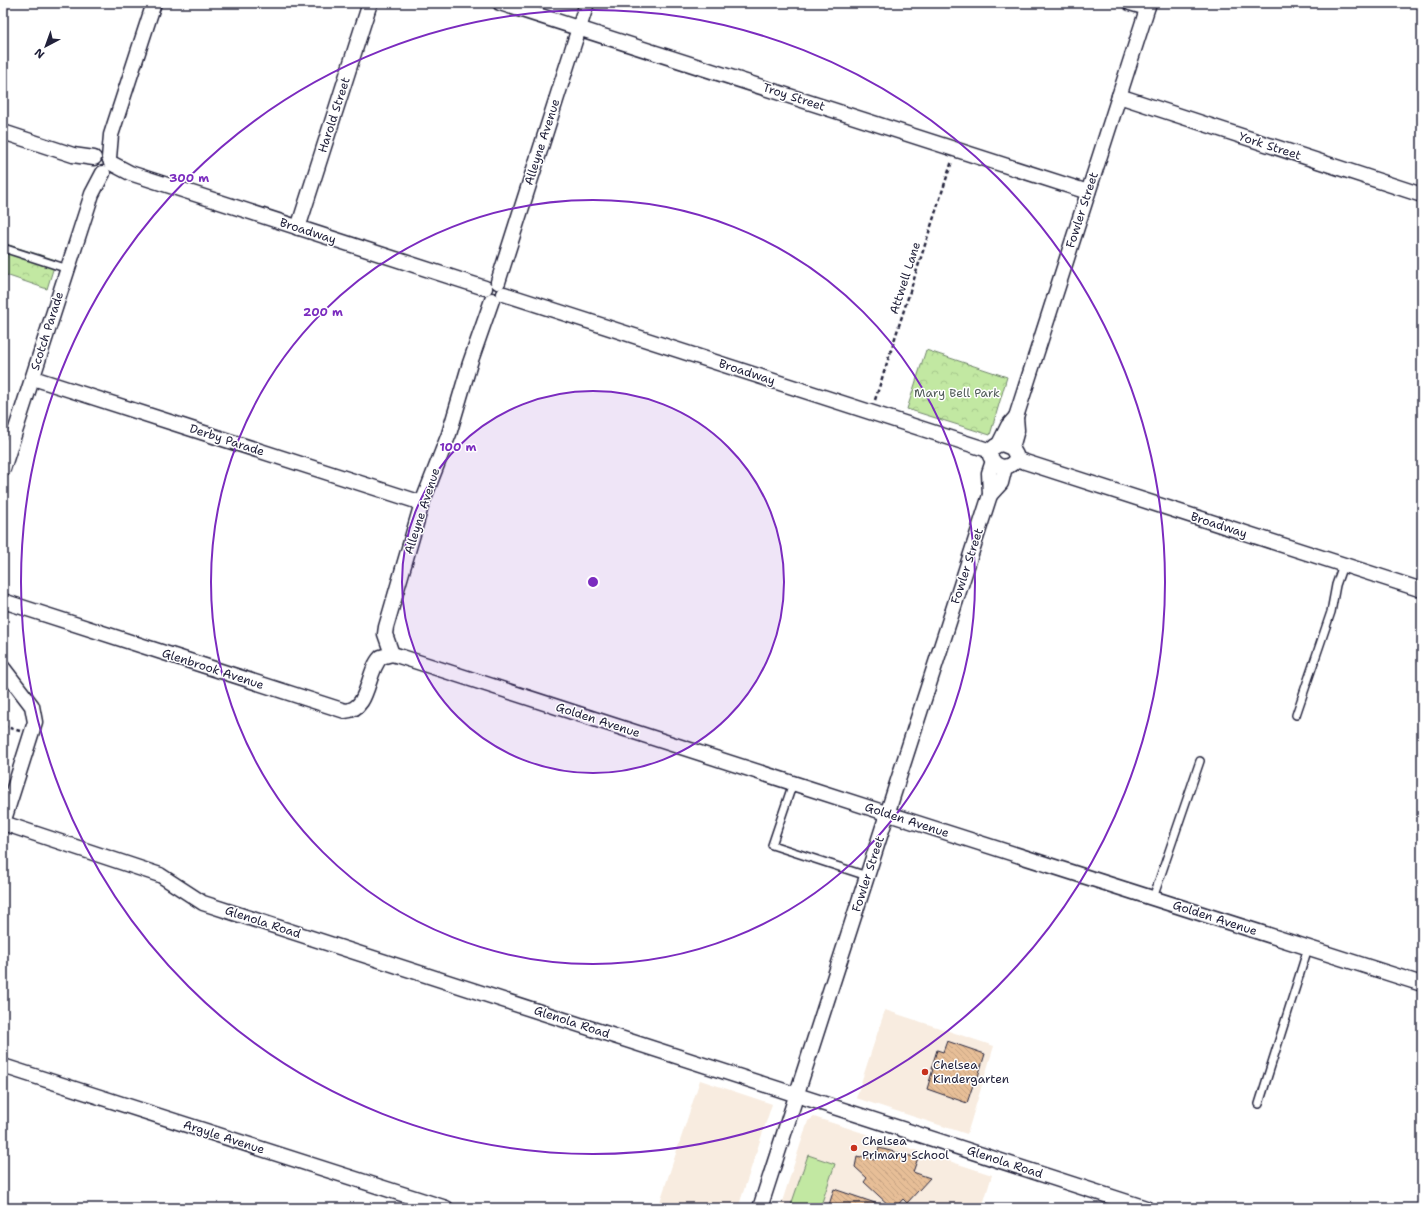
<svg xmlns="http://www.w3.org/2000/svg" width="1425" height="1211" font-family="'Shantell Sans',sans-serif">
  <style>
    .built { fill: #f8ece0 }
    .green { fill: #c2e8a2; stroke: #72856e }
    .forest { fill: url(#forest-crowns); stroke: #72856e }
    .building { fill: url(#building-back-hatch); stroke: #22223b }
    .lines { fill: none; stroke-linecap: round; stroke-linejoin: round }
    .service-casing { stroke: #22223b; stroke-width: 10 }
    .minor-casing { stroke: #22223b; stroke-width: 17 }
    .path { stroke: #22223b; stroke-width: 2.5; stroke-dasharray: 4 3; stroke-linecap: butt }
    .service { stroke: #fff; stroke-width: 7 }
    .minor { stroke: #fff; stroke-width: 14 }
    .ring { fill: none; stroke: #7b2cbf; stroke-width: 2 }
    .poi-dot { fill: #c8321e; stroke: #fff; stroke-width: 1.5 }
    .labels { text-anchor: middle; stroke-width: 3; stroke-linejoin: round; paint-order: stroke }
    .street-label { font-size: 12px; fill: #22223b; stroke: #fff }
    .park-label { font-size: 12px; fill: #525d5a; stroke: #fff }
    .poi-label { font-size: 12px; fill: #22223b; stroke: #fff; text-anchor: start }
    .centre { fill: #7b2cbf; stroke: #fff; stroke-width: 2 }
    .ring-label { font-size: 12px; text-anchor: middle; font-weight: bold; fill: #7b2cbf; stroke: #fff; stroke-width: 3; stroke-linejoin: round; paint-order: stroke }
  </style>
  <defs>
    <pattern id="forest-crowns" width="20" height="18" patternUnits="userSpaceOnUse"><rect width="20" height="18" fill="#c2e8a2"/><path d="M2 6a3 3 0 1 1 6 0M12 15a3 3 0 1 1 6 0" fill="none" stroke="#a6c78c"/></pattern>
    <pattern id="building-back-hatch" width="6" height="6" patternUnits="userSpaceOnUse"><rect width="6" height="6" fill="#e7be97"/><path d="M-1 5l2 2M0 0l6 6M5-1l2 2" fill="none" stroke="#c6a383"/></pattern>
  </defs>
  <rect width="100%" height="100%" fill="#fff"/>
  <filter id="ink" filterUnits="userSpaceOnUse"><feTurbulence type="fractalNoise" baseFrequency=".025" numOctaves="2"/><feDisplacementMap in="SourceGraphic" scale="8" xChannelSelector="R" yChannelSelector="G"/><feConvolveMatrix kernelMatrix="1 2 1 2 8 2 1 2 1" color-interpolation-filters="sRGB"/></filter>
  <g filter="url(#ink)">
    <g class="built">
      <polygon points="885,1010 994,1046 967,1134 856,1098"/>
      <polygon points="700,1080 772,1104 738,1208 658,1208"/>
      <polygon points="814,1117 992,1175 982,1208 780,1208 808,1121"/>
    </g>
    <polygon class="green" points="808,1155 835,1164 820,1208 790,1208"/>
    <g class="forest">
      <polygon points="3,243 56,260 47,289 3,274"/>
      <polygon points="926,350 1007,377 990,435 907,409"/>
    </g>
    <g class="building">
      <polygon points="947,1041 985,1054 976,1083 974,1082 967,1103 927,1089 933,1069 931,1069 937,1050 943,1052"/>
      <polygon points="879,1148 918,1158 913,1172 930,1178 907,1203 903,1199 895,1208 892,1208 864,1182 867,1178 855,1167 857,1157 861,1158 862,1156 875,1160"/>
      <polygon points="834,1189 884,1206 884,1208 828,1208"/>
    </g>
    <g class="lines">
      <g class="service-casing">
        <g id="service">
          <polyline points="3,248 68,269"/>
          <polyline points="1296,715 1331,612 1336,585 1343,565"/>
          <polyline points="793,783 772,845 867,876"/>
          <polyline points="1153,898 1200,761"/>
          <polyline points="1259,1104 1308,948"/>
        </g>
      </g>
      <g class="minor-casing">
        <g id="minor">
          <polyline points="500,3 1088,192"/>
          <polyline points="1130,3 1147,8"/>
          <polyline points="1119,96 1422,195"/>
          <polyline points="3,132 73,155 94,158"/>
          <polyline points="109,158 111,135 154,3"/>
          <polyline points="111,163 130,173 485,288"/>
          <polyline points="298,228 370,3"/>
          <polyline points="498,282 587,3"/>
          <polyline points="504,294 991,451"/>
          <polyline points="33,378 422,503"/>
          <polyline points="999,444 1008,426 1016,417"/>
          <path d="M 1002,444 L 1012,448 L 1016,455 L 1015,461 C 1006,471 995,467 990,456 C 990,449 995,445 1002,444 Z"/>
          <polyline points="1012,448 1017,430 1016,417 1149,3"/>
          <polyline points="1016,459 1422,590"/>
          <polyline points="3,469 92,194 103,173"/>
          <polyline points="990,495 1001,483 1005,467"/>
          <path d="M 3,601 L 345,711 C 370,710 366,672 381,657 L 392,654 L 399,656 L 895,816 L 1422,984"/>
          <polyline points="392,654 385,634 386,627 422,503 449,434 470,363 492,300"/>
          <polyline points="3,668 32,706 35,722 3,823"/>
          <polyline points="3,823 160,875 203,903 1146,1208"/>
          <polyline points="3,1066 446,1208"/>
          <polyline points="760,1208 990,495 989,473 993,461"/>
        </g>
      </g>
      <g class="path">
        <polyline points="875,400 952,161"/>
        <polyline points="3,726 20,731"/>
      </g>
      <use href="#service" class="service"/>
      <use href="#minor" class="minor"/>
    </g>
  </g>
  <circle cx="593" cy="582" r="191" fill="#7b2cbf" fill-opacity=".12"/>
  <g class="ring">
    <circle cx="593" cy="582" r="191"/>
    <circle cx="593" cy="582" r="382"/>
    <circle cx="593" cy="582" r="572"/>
  </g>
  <g class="poi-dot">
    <circle cx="925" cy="1072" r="4"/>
    <circle cx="854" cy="1148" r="4"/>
  </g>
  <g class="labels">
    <g class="street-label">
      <text transform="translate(794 97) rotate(18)" y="4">Troy Street</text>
      <text transform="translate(334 115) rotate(-72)" y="4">Harold Street</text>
      <text transform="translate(542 142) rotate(-72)" y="4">Alleyne Avenue</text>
      <text transform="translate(1270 146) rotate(18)" y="4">York Street</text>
      <text transform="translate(1082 210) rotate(-72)" y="4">Fowler Street</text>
      <text transform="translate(308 231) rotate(18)" y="4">Broadway</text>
      <text transform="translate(905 278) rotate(-72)" y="4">Attwell Lane</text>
      <text transform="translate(47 331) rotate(-72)" y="4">Scotch Parade</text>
      <text transform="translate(747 372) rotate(18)" y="4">Broadway</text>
      <text transform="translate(227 440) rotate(18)" y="4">Derby Parade</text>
      <text transform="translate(422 511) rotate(-72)" y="4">Alleyne Avenue</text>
      <text transform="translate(1219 525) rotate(18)" y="4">Broadway</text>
      <text transform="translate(967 566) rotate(-72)" y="4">Fowler Street</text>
      <text transform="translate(213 669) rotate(18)" y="4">Glenbrook Avenue</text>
      <text transform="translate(598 720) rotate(18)" y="4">Golden Avenue</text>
      <text transform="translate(907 820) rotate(18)" y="4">Golden Avenue</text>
      <text transform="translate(868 874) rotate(-72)" y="4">Fowler Street</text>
      <text transform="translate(1215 918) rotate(18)" y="4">Golden Avenue</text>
      <text transform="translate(263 922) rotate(18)" y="4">Glenola Road</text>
      <text transform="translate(572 1022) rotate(18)" y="4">Glenola Road</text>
      <text transform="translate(224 1137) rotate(18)" y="4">Argyle Avenue</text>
      <text transform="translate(1005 1162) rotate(18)" y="4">Glenola Road</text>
    </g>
    <g class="park-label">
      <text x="957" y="397">Mary Bell Park</text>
    </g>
    <g class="poi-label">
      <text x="933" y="1069">Chelsea<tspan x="933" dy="14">Kindergarten</tspan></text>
      <text x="862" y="1145">Chelsea<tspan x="862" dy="14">Primary School</tspan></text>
    </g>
  </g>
  <circle cx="593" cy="582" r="6" class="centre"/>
  <g class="ring-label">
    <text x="189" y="182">300 m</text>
    <text x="323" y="316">200 m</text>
    <text x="458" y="451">100 m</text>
  </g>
  <rect width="1425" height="1211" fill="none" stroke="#fff" stroke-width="16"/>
  <rect x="8" y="8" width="1409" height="1195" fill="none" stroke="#22223b" stroke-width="1.5" filter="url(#ink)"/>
  <g transform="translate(46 46) rotate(221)" stroke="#ffffff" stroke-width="3" paint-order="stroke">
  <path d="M0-3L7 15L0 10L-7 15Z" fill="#22223b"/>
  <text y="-6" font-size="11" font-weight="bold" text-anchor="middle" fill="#22223b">N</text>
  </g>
</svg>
